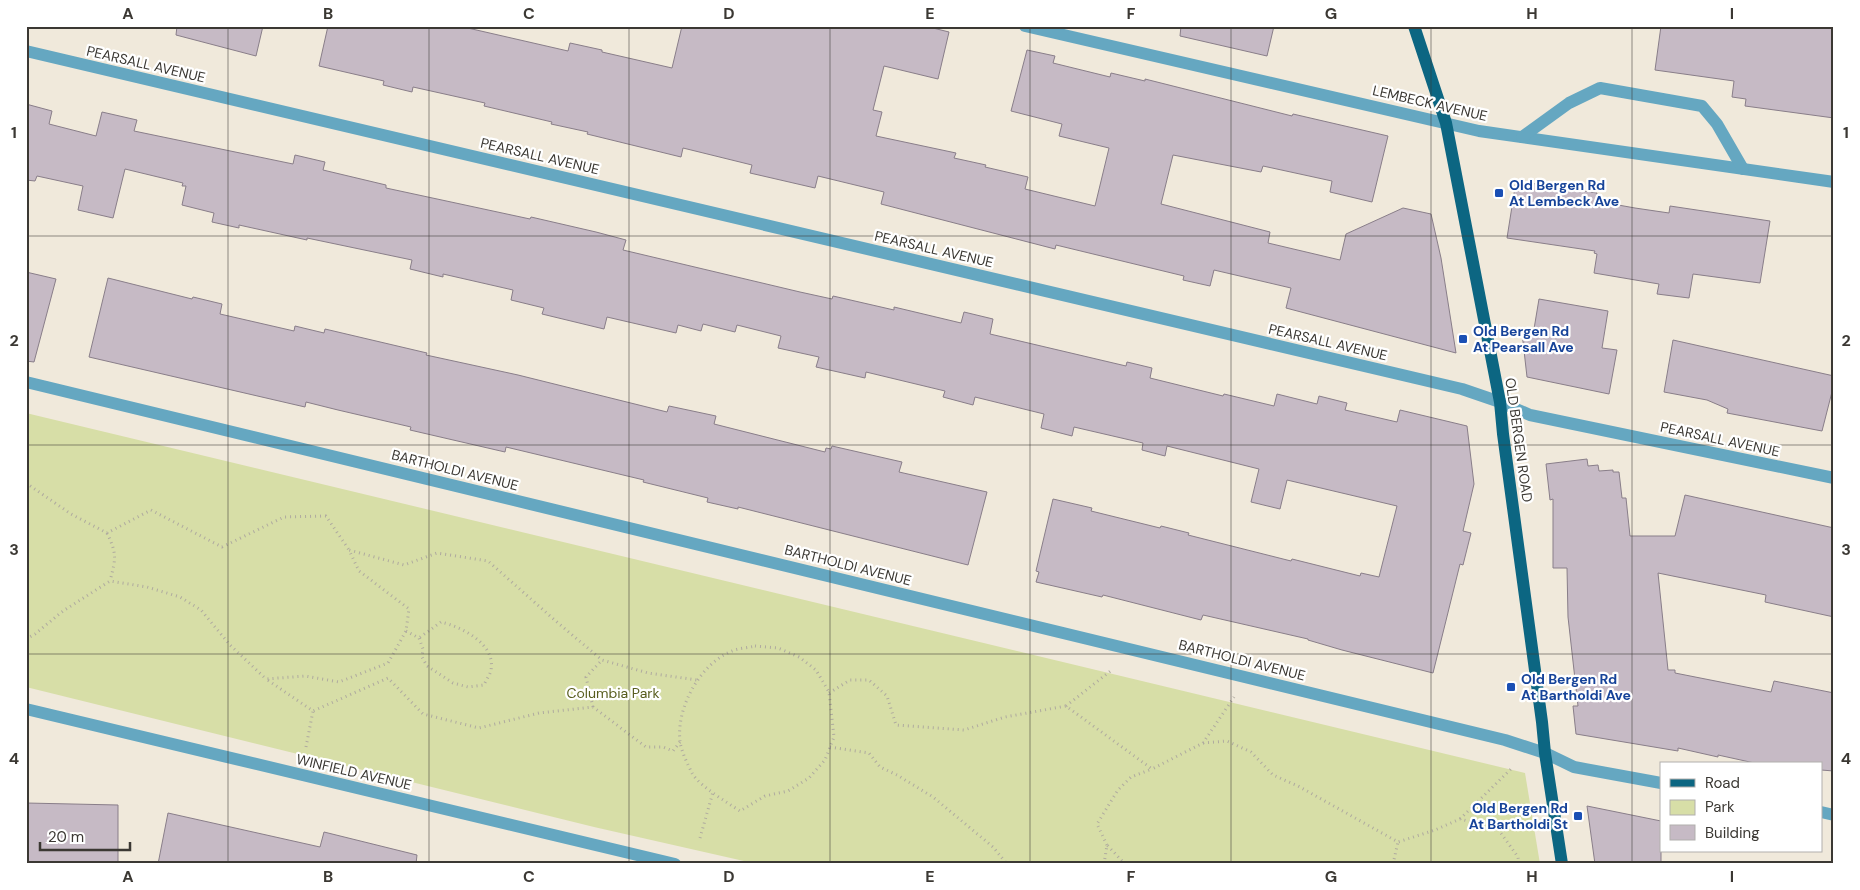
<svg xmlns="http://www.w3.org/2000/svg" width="1860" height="890" font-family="'DM Sans',sans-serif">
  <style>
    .green { fill: #d7dea7 }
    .building { fill: #c6bac5; stroke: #897e89 }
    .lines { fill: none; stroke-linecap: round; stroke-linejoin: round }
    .path { stroke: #afaa9f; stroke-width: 3; stroke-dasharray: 1 4; stroke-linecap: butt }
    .minor { stroke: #65a7c1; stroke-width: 12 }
    .major { stroke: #0c6682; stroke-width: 12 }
    .grid { fill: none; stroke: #3b3833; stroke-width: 1; stroke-opacity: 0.55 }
    .transit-dot { fill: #1a4fb4; stroke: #fff; stroke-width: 2 }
    .labels { text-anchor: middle; stroke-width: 4.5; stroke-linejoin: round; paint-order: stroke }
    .street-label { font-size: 14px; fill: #3b3833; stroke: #fff }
    .transit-label { font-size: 14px; font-weight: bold; fill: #164399; stroke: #fff; text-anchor: start }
    .park-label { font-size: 14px; fill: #585d1e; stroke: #fff }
    .neatline { fill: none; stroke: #3b3833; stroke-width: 2 }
    .grid-label { font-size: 16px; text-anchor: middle; font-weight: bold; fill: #3b3833 }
  </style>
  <rect width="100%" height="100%" fill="#f0e9db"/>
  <polygon class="green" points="26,413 1525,773 1540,864 757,864 594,827 26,687"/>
  <g class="building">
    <polygon points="177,26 263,26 256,56 176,35"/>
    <polygon points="328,26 459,26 568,51 570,43 602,50 602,52 672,68 682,26 925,26 949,32 938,79 884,66 873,110 882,112 876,136 956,153 954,158 986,165 985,167 1028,177 1025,189 1095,206 1109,148 1059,136 1062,124 1011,111 1027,50 1055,56 1053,63 1110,77 1111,73 1145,81 1145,79 1292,116 1293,114 1388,136 1372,202 1330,192 1332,181 1263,166 1261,172 1173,155 1161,204 1270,232 1268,243 1340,260 1346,234 1403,208 1431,214 1441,258 1456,353 1286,308 1291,288 1214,270 1210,286 1183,280 1184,276 1056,245 1055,249 881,204 884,192 818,176 815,188 750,173 752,165 683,148 681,157 587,134 588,132 551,124 552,122 484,106 485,103 413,87 412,92 383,85 384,81 319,66"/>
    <polygon points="1181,26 1274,26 1267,56 1180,36"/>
    <polygon points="1661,26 1834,26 1834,118 1745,106 1746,99 1732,97 1734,81 1655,70"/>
    <polygon points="26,104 52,111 49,124 96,136 102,112 137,120 134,131 293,164 295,155 325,162 323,170 386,185 386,188 530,219 531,217 596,232 626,240 623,250 800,292 832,299 833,296 894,310 894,307 961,323 964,312 993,319 990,334 1126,366 1127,362 1152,368 1150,378 1223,396 1224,394 1274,406 1277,394 1317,404 1319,396 1347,403 1345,410 1397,422 1400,410 1467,426 1474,484 1463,531 1471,533 1463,565 1460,564 1433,673 1342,650 1308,640 1308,639 1203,615 1201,620 1103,595 1102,597 1036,582 1039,572 1036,571 1053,499 1092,508 1091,511 1160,528 1161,526 1189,533 1188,535 1291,561 1292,559 1360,576 1361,573 1379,577 1397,506 1287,480 1280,509 1251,502 1259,469 1167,446 1165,456 1142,450 1143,443 1074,427 1072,436 1041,428 1044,414 975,397 973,405 943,397 945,391 866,372 865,378 816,367 819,357 778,348 781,336 737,325 735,332 703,324 701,331 678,325 676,333 607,317 604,329 542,314 544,308 511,300 513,290 443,274 443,277 410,269 412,260 307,238 307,240 239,225 239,228 212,222 214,213 182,205 186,186 182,186 183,183 125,169 113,218 78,210 83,186 37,176 35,181 26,180"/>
    <polygon points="1516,181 1597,193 1596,201 1635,208 1669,213 1670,206 1770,221 1760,283 1693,274 1689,298 1657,294 1659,284 1594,273 1597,254 1594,253 1595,251 1507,238"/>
    <polygon points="26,272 56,279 34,362 26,361"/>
    <polygon points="108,278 192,299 193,297 222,304 220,314 294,331 295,326 324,333 325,329 427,353 426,355 518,375 667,412 669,406 716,416 714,424 825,452 826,448 831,449 832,446 902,462 899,472 987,492 968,565 738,507 738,509 707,502 708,498 643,482 644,480 506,447 505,452 410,430 411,427 338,410 306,402 305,407 89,357"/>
    <polygon points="1539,299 1608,311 1602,348 1617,350 1609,394 1527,377 1522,333 1533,335"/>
    <polygon points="1673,340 1834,376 1834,384 1822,431 1727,413 1728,409 1707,400 1664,392"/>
    <polygon points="1587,459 1588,466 1598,465 1599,471 1613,470 1613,472 1619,472 1622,498 1626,498 1630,536 1675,536 1685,495 1834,528 1834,617 1765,602 1766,595 1658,573 1668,670 1675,670 1675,673 1771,692 1774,681 1834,693 1834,771 1821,770 1821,764 1759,764 1718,755 1718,757 1678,748 1678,751 1576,734 1573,706 1578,706 1568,617 1567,568 1553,568 1553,499 1550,500 1546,464"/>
    <polygon points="26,803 118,805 118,864 26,864"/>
    <polygon points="1587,806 1661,821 1661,864 1595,864"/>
    <polygon points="168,813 320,847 324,832 417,855 416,864 158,864"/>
  </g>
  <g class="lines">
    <g class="path">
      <polyline points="26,483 71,514 107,533 151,510 222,547 284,517 326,516 349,550"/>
      <path d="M 107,533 C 117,554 116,558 110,581"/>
      <path d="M 406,631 L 419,638 L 423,649 L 422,657 L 427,666 L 453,683 L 468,687 L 484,685 C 486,680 490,675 491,670 C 496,644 462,627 441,622 L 419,638"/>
      <polyline points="26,639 35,634 63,611 110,581 147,587 180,597 201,610 230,645 266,679"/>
      <path d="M 755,646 L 778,648 L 799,657 L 816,670 L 829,692 L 834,737 L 825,760 L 809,778 L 788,791 L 765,796 L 740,811 C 728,803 698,785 692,773 C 688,765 681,751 680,741 C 676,707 701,663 732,651 C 739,648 748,648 755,646 Z"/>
      <polyline points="829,693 850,680 869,680 887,696 896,725 964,730 1005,717 1066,706 1152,769 1203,743 1234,697"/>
      <polyline points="1066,706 1113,669"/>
      <polyline points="593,707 586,677 602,660"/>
      <polyline points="680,742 673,751 663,747 646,747 593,707 539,713 479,728 423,714 388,678 313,711 266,679 305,676 339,682 388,663 406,631 409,609 359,571 349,550 404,565 437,553 488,561 558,623 602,660 648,673 697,680"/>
      <polyline points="1203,743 1227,741 1251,752 1273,775 1298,786 1398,842 1435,830 1460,819 1498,829 1518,857 1519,864"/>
      <polyline points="306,747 313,711"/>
      <polyline points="830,747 869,753 880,767 897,775 933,797 993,847 1007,864"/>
      <polyline points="1460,819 1513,767"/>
      <polyline points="700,838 713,792"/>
      <polyline points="1107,845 1097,824 1118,790 1131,777 1152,769"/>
      <polyline points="1104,864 1107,845 1125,864"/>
      <polyline points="1393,864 1398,842"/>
    </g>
    <g class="minor">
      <polyline points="1025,26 1479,131 1834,182"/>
      <polyline points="26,51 1462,389 1500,402 1530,415 1834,478"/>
      <polyline points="1522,137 1569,103 1600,88 1702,106 1717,124 1743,169"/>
      <polyline points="26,382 1505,740 1545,753 1574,767 1661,783"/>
      <polyline points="26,709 675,864"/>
      <polyline points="1821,812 1834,815"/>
    </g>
    <polyline class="major" points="1414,26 1446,123 1500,402 1503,434 1542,722 1545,753 1562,864"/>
  </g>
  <path class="grid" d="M 228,26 L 228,864M 429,26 L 429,864M 629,26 L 629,864M 830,26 L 830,864M 1030,26 L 1030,864M 1231,26 L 1231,864M 1431,26 L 1431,864M 1632,26 L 1632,864M 26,236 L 1834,236M 26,445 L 1834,445M 26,654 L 1834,654"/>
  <g class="transit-dot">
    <rect x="1494" y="188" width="10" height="10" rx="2.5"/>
    <rect x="1458" y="334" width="10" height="10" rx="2.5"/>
    <rect x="1506" y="682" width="10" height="10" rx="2.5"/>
    <rect x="1573" y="811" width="10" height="10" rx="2.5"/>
  </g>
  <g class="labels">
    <g class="street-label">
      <text transform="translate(146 64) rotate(13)" y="5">PEARSALL AVENUE</text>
      <text transform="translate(1430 103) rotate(13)" y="5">LEMBECK AVENUE</text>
      <text transform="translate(540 156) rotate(13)" y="5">PEARSALL AVENUE</text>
      <text transform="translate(934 249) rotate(13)" y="5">PEARSALL AVENUE</text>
      <text transform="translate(1328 342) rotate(13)" y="5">PEARSALL AVENUE</text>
      <text transform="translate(1720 439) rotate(12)" y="5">PEARSALL AVENUE</text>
      <text transform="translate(1519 440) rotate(82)" y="5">OLD BERGEN ROAD</text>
      <text transform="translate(455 470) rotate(14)" y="5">BARTHOLDI AVENUE</text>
      <text transform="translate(848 565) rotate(14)" y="5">BARTHOLDI AVENUE</text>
      <text transform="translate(1242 660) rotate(14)" y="5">BARTHOLDI AVENUE</text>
      <text transform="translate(354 772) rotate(13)" y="5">WINFIELD AVENUE</text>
    </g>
    <g class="transit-label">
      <text x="1509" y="190">Old Bergen Rd<tspan x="1509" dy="16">At Lembeck Ave</tspan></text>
      <text x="1473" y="336">Old Bergen Rd<tspan x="1473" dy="16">At Pearsall Ave</tspan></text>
      <text x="1521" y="684">Old Bergen Rd<tspan x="1521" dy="16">At Bartholdi Ave</tspan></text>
      <text x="1568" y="813" text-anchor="end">Old Bergen Rd<tspan x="1568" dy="16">At Bartholdi St</tspan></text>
    </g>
    <g class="park-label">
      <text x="613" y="698">Columbia Park</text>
    </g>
  </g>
  <rect width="1860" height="890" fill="none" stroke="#ffffff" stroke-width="55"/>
  <rect x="1660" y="762" width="162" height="90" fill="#ffffff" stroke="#b1afad"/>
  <rect x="1670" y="779" width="25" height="8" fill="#0c6682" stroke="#b1afad"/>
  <text x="1705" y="788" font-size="15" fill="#3b3833">Road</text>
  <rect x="1670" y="800" width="25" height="15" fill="#d7dea7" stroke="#b1afad"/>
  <text x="1705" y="812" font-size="15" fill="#3b3833">Park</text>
  <rect x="1670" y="825" width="25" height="15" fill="#c6bac5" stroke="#b1afad"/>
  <text x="1705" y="838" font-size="15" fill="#3b3833">Building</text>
  <path d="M40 842v8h90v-8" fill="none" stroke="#3b3833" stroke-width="2.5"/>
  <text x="48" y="842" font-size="15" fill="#3b3833" stroke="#ffffff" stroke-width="4" paint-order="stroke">20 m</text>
  <rect x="28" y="28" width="1804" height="834" class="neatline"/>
  <g class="grid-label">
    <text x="128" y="19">A</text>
    <text x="328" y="19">B</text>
    <text x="529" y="19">C</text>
    <text x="729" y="19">D</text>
    <text x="930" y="19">E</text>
    <text x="1131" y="19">F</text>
    <text x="1331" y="19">G</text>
    <text x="1532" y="19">H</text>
    <text x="1732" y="19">I</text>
    <text x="14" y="138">1</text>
    <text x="1846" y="138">1</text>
    <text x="14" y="346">2</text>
    <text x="1846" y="346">2</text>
    <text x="14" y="555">3</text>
    <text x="1846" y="555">3</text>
    <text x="14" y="764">4</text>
    <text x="1846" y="764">4</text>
    <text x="128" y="882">A</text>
    <text x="328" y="882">B</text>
    <text x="529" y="882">C</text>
    <text x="729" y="882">D</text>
    <text x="930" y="882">E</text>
    <text x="1131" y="882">F</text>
    <text x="1331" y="882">G</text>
    <text x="1532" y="882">H</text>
    <text x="1732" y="882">I</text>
  </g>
</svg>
